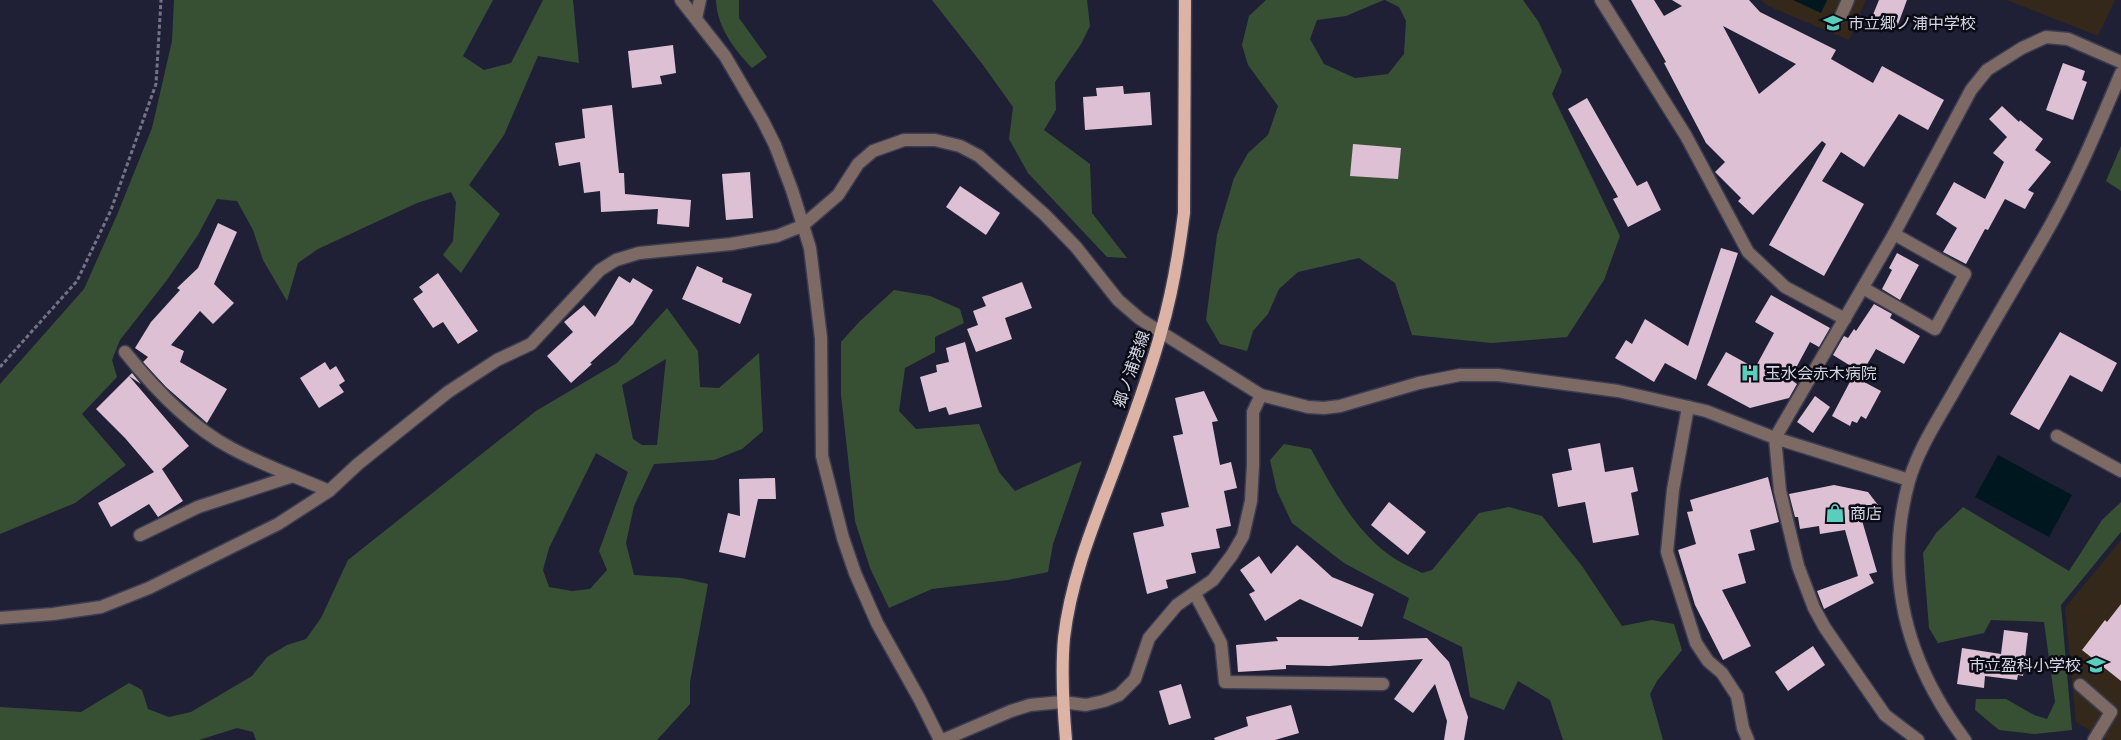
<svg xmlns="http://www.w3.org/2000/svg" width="2121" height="740" font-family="Poppins,'Noto Sans JP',sans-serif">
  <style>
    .education { fill: #332819 }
    .green { fill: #375034; fill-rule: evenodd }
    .water { fill: #00171f }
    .building { fill: #ddc0d3; fill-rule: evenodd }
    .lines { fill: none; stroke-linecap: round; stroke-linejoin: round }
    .minor-casing { stroke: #3c3d52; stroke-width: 15 }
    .major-casing { stroke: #3c3d52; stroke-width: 15 }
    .path { stroke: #727486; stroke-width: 3; stroke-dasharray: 4 2.5; stroke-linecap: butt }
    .minor { stroke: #7e6a64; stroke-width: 12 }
    .major { stroke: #dcb3a5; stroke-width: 12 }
    .labels { text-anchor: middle; stroke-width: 5; stroke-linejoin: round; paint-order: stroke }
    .poi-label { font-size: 16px; fill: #d4d6e5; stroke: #0b0b15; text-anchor: start }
    .street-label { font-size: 16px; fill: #d4d6e5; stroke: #0b0b15 }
  </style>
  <rect width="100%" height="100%" fill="#1f2036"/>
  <g class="education">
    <polygon points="1761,0 1866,0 1849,40 1768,6"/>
    <polygon points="2007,0 2115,0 2098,36"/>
    <polygon points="2121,540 2121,740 2106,740 2076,722 2065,608"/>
  </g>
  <g class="green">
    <polygon points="174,0 493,0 463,56 484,70 511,63 543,0 573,0 579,63 538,56 504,135 469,185 500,214 461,273 443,255 453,241 456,202 451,192 417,203 318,249 298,263 287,301 263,260 253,230 237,201 217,199 198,235 167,280 120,340 112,360 117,377 82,414 126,465 75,503 0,534 0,384 84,289 117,215 152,128 172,41"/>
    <path d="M 716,0 L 739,0 L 739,18 L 767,57 L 752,68 C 734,49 717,27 716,0 Z"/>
    <polygon points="932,0 1087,0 1090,26 1081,44 1055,82 1056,110 1044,130 1090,164 1092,213 1127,258 1107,257 1028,173 1009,139 1013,107 983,65"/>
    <polygon points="1266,0 1384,0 1346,16 1317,20 1310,39 1324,64 1355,78 1388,74 1404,54 1406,21 1399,7 1385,0 1523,0 1538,21 1562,71 1552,94 1620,236 1604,280 1567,337 1492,343 1412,335 1395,283 1359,258 1298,272 1279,289 1268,314 1253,331 1247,351 1220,344 1206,320 1217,235 1234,178 1248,153 1268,135 1278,106 1248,65 1242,45 1249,16"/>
    <polygon points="2121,146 2121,191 2106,181"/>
    <polygon points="894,290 930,296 960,309 964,323 935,337 935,352 905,368 899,411 916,429 979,424 999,472 1015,491 1082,461 1053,544 1048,572 1008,580 932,589 889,608 870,568 855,521 841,395 841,342 859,322"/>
    <path d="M 667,308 L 698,351 L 700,387 L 719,388 L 759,353 L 763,431 L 742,449 L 714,460 L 654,464 L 634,506 L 626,543 L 634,575 L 681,578 L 708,584 L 690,682 L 690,704 L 657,740 L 256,740 L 253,732 L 237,728 L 199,740 L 0,740 L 0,707 L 81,712 L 129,683 L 142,690 L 148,709 L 169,717 L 191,712 L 252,676 L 267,657 L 287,645 L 306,639 L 321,618 L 348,560 L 536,411 L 617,363 ZM 666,359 L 657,445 L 642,445 L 633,439 L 622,385 ZM 596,453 L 628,472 L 599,551 L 607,570 L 590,589 L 572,591 L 549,587 L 543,570 L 549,548 Z"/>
    <path d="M 1284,444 L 1311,449 C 1332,487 1353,528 1388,554 C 1398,562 1411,567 1422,573 L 1432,570 L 1479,513 L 1509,507 L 1542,516 L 1582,566 L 1622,626 L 1652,620 L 1674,624 L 1682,650 L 1657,681 L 1650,694 L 1663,740 L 1563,740 L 1550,700 L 1518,681 L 1504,710 L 1470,697 L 1462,647 L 1403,618 L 1409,598 L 1344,563 L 1292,523 L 1277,491 L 1270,460 Z"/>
    <polygon points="2121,502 2121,532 2061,605 2072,730 2035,734 1999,730 1975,710 1976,699 2006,699 2034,715 2047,719 2055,702 2044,622 1991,620 1984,633 1938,643 1929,628 1923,553 1936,533 1963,507 2069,571 2102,520"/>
  </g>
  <g class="water">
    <polygon points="1793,0 1827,0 1821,13"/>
    <polygon points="1998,455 2072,495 2049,537 1975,497"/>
  </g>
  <g class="building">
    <path d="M 1631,0 L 1654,0 L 1664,16 L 1682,6 L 1672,0 L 1749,0 L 1760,12 L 1836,50 L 1831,59 L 1873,83 L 1882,66 L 1944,100 L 1928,130 L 1899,114 L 1864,167 L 1841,152 L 1822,181 L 1864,204 L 1824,276 L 1769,245 L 1826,144 L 1822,141 L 1753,215 L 1738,201 L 1741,198 L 1715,172 L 1725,162 L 1706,143 L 1664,63 L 1666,62 ZM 1723,26 L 1796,64 L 1759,94 Z"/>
    <polygon points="1879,0 1907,0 1897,27 1872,17"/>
    <polygon points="673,45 676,73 660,76 662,84 632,88 628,51"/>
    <polygon points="2063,63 2085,71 2082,80 2087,82 2073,120 2046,110"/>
    <polygon points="1123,86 1124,94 1150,92 1152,125 1085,130 1083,97 1097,96 1096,88"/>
    <polygon points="1587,98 1637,186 1647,181 1661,210 1628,227 1613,199 1618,197 1568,109"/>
    <polygon points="612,105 619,173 624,173 625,194 691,200 689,227 657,224 658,209 601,212 600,191 584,193 580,162 559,166 555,143 585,138 582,109"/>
    <polygon points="2002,106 2019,122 2020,120 2043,139 2035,150 2051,162 2028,190 2034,193 2025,209 2005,199 1988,230 1985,229 1966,264 1943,252 1957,228 1936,214 1954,182 1985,199 2004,162 1993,153 2007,137 1989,119"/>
    <polygon points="1353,144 1401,148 1398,179 1350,176"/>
    <polygon points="750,172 753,218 726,220 722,174"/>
    <polygon points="960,186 1000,213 986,235 946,207"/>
    <polygon points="218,223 237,232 214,284 234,303 213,324 200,311 171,345 184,351 180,362 227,389 207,423 166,387 143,362 148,357 135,348 151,322 180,290 177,288 198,268"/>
    <polygon points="1721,248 1738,253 1696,380 1665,363 1654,382 1615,358 1626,340 1632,344 1645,319 1688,346"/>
    <polygon points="1897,253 1919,265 1900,300 1882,289 1892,270 1889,268"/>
    <polygon points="697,266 723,278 722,282 752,294 740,324 682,299"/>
    <polygon points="438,273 478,331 458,344 443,322 433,328 413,299 423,292 419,287"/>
    <polygon points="619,276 630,283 633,278 653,290 633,324 590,363 592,364 571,383 547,356 573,332 564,322 584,305 595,317"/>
    <polygon points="1022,282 1032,308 1005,318 1012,339 976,352 967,329 978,325 973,311 986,306 982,297"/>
    <polygon points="1771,295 1830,328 1819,347 1810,342 1790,379 1797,384 1789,398 1750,408 1707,385 1726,352 1755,368 1774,333 1755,322"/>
    <polygon points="1874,304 1892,314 1890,318 1920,336 1904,364 1876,349 1862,373 1833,355 1844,336 1848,338 1854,329 1856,331"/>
    <polygon points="2060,332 2117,363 2102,392 2070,375 2039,430 2010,414"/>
    <polygon points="965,342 982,407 949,415 946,407 929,412 920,377 937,372 936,365 949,362 946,348"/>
    <polygon points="325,362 330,370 336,366 345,381 339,385 344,392 319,408 300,378"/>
    <polygon points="132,373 141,384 129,376 189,446 162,469 183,501 158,517 149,504 111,527 98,503 154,472 125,438 96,409"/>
    <polygon points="1853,376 1881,391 1866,419 1861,416 1857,423 1852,421 1850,426 1832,416"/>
    <polygon points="1204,391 1218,421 1212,422 1220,465 1231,462 1237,488 1224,491 1231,526 1216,529 1220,548 1191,553 1196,573 1166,580 1168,588 1147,594 1133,533 1164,526 1161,513 1189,507 1173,436 1183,434 1175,398"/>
    <polygon points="1815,396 1830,407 1813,433 1797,422"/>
    <polygon points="1600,443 1605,472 1633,467 1638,491 1631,493 1639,535 1593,543 1585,502 1558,507 1552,474 1572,470 1568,449"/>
    <polygon points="1768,477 1779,522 1750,530 1755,550 1738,554 1746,583 1722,590 1751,646 1723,660 1695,605 1678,550 1696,544 1687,512 1693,511 1690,500"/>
    <polygon points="775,478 776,499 758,499 745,558 719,552 728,513 740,516 739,479"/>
    <polygon points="1834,485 1868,492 1878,505 1875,520 1861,517 1877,572 1869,574 1874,583 1824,609 1817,591 1858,576 1845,530 1820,534 1819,526 1800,529 1798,517 1795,517 1789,494"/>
    <polygon points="1389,502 1426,532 1408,555 1371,525"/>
    <polygon points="1297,545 1332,577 1374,594 1362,627 1300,599 1265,621 1249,594 1255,591 1240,570 1259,556 1271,574"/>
    <polygon points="2121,604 2121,681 2082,650 2105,620 2107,622"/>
    <polygon points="2004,630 2028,633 2023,676 2018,675 2017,680 1985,676 1984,688 1957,684 1962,648 2001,654"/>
    <polygon points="1276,637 1359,637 1358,640 1371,640 1427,638 1449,662 1468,717 1464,740 1444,740 1447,721 1435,684 1413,713 1394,699 1423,659 1329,666 1286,665 1286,669 1238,672 1236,645 1278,641"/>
    <polygon points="1813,646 1825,665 1788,691 1775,672"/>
    <polygon points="1181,684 1191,718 1169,725 1159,691"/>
    <polygon points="1291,705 1299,733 1275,740 1215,740 1214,738 1248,726 1246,717"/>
  </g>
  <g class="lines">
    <g class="minor-casing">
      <g id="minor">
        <polyline points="681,0 725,56 763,121 775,145 792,190 810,248 821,338 822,456 843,538 855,573 877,623 920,700 940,740"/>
        <polyline points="1601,0 1686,136 1748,252 1785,287 1845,319"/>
        <polyline points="1841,16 1848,0"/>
        <polyline points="696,18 700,0"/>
        <polyline points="1863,288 1935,329 1965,274 1894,234"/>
        <path d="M 125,352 C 153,387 191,427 231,448 C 262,465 297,477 329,491"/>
        <polyline points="1688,407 1673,490 1667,552 1696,643 1708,661 1722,673 1737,696 1743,728 1748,740"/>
        <polyline points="2057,436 2121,471"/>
        <polyline points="140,535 198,507 293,476"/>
        <polyline points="1195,594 1221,643 1225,682 1383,684"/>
        <polyline points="0,618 53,614 101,607 149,588 278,524 329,491 358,464 448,392 497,360 531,344 600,270 616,260 639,253 731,244 777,236 802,226 838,195 858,164 873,151 904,140 935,140 960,146 979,156 1045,215 1076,247 1118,300 1140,319 1261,395 1308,407 1324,408 1340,406 1419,383 1460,375 1498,375 1618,391 1706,411 1775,438 1909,480"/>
        <polyline points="2080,685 2111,712 2094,740"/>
        <polyline points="943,740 1011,711 1030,705 1062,702 1086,705 1104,701 1119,695 1135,679 1149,638 1177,605 1213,580 1232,555 1243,536 1251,501 1253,465 1253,412 1261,395"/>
        <polyline points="1918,740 1885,715 1825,628 1814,608 1798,566 1780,491 1775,438 1894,234 1971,90 1987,70 2022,48 2046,37 2068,39 2121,62"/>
        <path d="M 1965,740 C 1907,663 1883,576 1909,481 C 1918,450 1937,421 1953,393 C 1982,342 2012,291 2042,240 C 2073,187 2097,130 2121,73"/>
      </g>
    </g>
    <g class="major-casing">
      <path id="major" d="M 1066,740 C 1063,706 1061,672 1064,638 C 1071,577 1095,521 1116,465 C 1132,421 1149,377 1161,332 C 1172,294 1179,253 1184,213 L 1185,0"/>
    </g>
    <polyline class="path" points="0,367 77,281 111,210 156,84 161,0"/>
    <use href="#minor" class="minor"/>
    <use href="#major" class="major"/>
  </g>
  <defs>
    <g id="school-bare" transform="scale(1.5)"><path d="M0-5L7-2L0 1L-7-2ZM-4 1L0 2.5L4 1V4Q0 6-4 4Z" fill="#5acebc" stroke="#0b0b15" stroke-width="2.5" paint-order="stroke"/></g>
    <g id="hospital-bare" transform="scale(1.5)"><path d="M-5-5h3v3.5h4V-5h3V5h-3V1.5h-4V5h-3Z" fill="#5acebc" stroke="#0b0b15" stroke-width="2.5" paint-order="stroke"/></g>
    <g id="shop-bare" transform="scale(1.5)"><path d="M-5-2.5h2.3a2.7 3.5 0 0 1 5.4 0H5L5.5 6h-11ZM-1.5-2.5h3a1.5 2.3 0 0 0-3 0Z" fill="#5acebc" stroke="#0b0b15" stroke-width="2.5" paint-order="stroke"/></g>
  </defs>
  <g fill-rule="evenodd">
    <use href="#school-bare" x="1833" y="23"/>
    <use href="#hospital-bare" x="1750" y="373"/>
    <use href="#shop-bare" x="1835" y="513"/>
    <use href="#school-bare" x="2096" y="665"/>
  </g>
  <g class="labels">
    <g class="poi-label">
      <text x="1848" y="29">市立郷ノ浦中学校</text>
      <text x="1765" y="379">玉水会赤木病院</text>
      <text x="1850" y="519">商店</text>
      <text x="2081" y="671" text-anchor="end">市立盈科小学校</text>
    </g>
    <g class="street-label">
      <text transform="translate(1131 369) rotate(-71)" y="6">郷ノ浦港線</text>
    </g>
  </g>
</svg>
